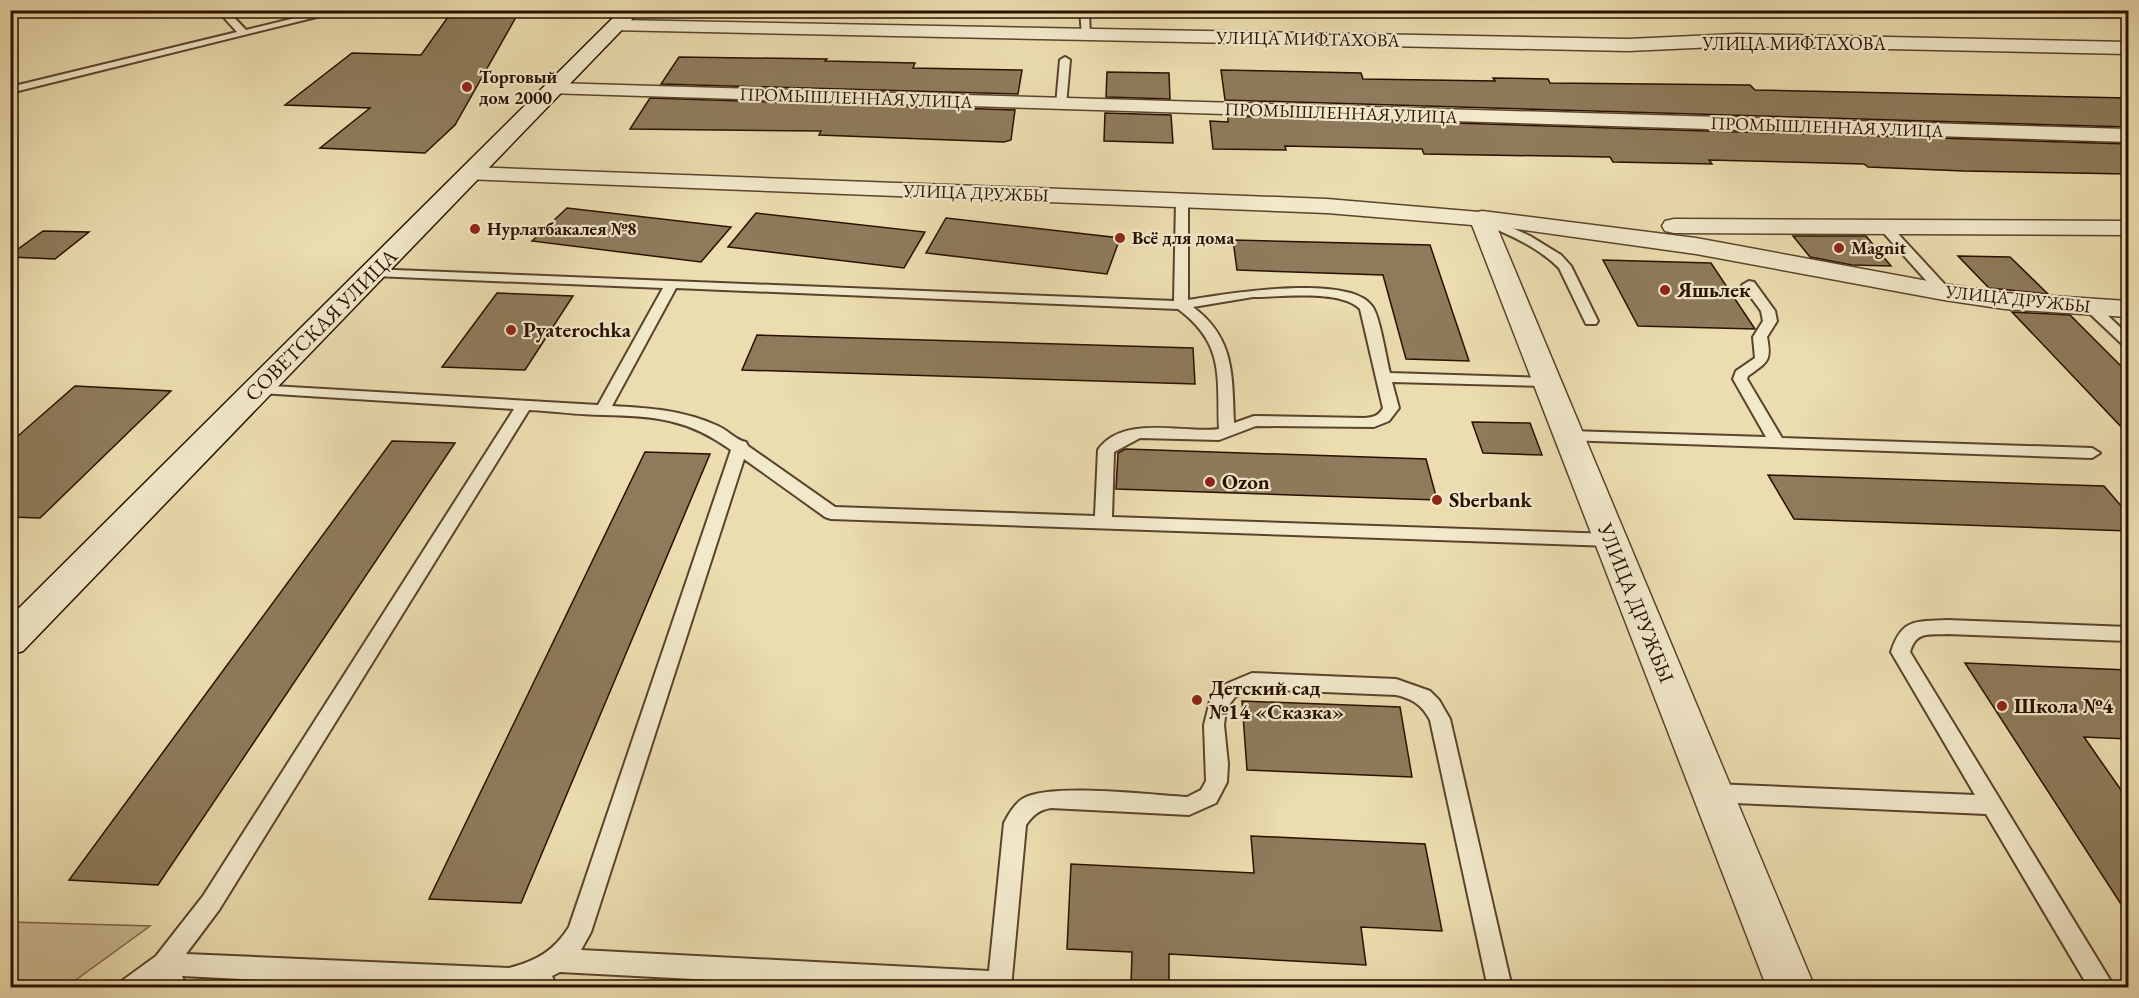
<svg xmlns="http://www.w3.org/2000/svg" width="2139" height="998" font-family="'EB Garamond',serif">
  <style>
    .green { fill: #caba91; stroke: #7a6548; stroke-width: 1.5 }
    .building { fill: #8e7b5b; stroke: #291000; stroke-width: 1.5 }
    .lines { fill: none; stroke-linecap: round; stroke-linejoin: round }
    .service-casing { stroke: #5a432c; stroke-width: 4 }
    .minor-casing { stroke: #5a432c; stroke-width: 3 }
    .tertiary-casing { stroke: #5a432c; stroke-width: 3 }
    .secondary-casing { stroke: #291000; stroke-width: 3 }
    .service { fill: #f2e9cb; fill-rule: evenodd }
    .minor { fill: #f2e9cb; fill-rule: evenodd }
    .tertiary { fill: #f2e9cb; fill-rule: evenodd }
    .secondary { fill: #f2e9cb; fill-rule: evenodd }
    .poi-dot { fill: #8f2418; stroke: #f2e9cb; stroke-width: 2 }
    .labels { text-anchor: middle; stroke-width: 4.5; stroke-linejoin: round; paint-order: stroke }
    .far-street-label { font-size: 18px; fill: #291000; stroke: #f2e9cb }
    .far-poi-label { font-size: 18px; font-weight: bold; fill: #291000; stroke: #f2e9cb; text-anchor: start }
    .poi-label { font-size: 21px; font-weight: bold; fill: #291000; stroke: #f2e9cb; text-anchor: start }
    .street-label { font-size: 21px; fill: #291000; stroke: #f2e9cb }
  </style>
  <rect width="100%" height="100%" fill="#ebddaf"/>
  <filter id="stains"><feTurbulence type="fractalNoise" baseFrequency=".00333" numOctaves="4"/><feColorMatrix values="0 0 0 0 .2 0 0 0 0 .09 0 0 0 0 .02 0 0 0 .5 -.17"/></filter>
  <radialGradient id="worn" r=".72"><stop offset=".6" stop-color="#630" stop-opacity="0"/><stop offset="1" stop-color="#630" stop-opacity=".3"/></radialGradient>
  <polygon class="green" points="11,922 150,926 66,987 11,988"/>
  <g class="building">
    <polygon points="453,10 520,10 455,125 425,153 320,148 370,108 285,105 352,53 421,55"/>
    <polygon points="679,57 827,59 825,61 915,63 913,68 1022,70 1018,94 661,84"/>
    <polygon points="1221,70 1361,73 1363,79 1495,81 1493,78 1548,79 1550,83 1750,85 1755,90 2128,98 2128,127 1225,100"/>
    <polygon points="1107,72 1169,73 1170,99 1106,97"/>
    <polygon points="650,98 1015,110 1011,140 1004,142 819,135 821,131 630,129"/>
    <polygon points="1105,113 1171,115 1173,143 1104,141"/>
    <polygon points="1228,116 2128,144 2128,174 1964,171 1868,167 1864,164 1709,160 1712,164 1613,162 1610,157 1424,154 1422,149 1285,146 1286,150 1213,149 1210,121 1228,122"/>
    <polygon points="567,208 731,227 701,262 532,241"/>
    <polygon points="756,213 925,232 904,268 728,247"/>
    <polygon points="946,218 1120,238 1107,274 926,253"/>
    <polygon points="43,231 89,232 55,259 10,257 10,255"/>
    <polygon points="1793,236 1866,236 1891,266 1852,265 1810,257"/>
    <polygon points="1233,240 1430,245 1469,361 1406,359 1383,275 1237,270"/>
    <polygon points="1958,256 2010,257 2048,294 1989,288"/>
    <polygon points="1603,260 1711,263 1755,329 1638,326"/>
    <polygon points="497,293 573,296 525,370 442,367"/>
    <polygon points="2012,312 2070,315 2128,373 2128,434"/>
    <polygon points="757,335 1193,348 1195,384 742,370"/>
    <polygon points="75,386 171,391 40,518 10,517 10,443"/>
    <polygon points="1472,422 1530,423 1542,455 1483,453"/>
    <polygon points="392,441 455,443 158,885 69,880"/>
    <polygon points="1125,449 1426,459 1437,500 1116,489 1118,453"/>
    <polygon points="645,452 710,454 521,903 429,899"/>
    <polygon points="1768,475 2104,486 2128,514 2128,531 1794,519"/>
    <polygon points="1965,663 2128,670 2128,739 2084,737 2128,800 2128,915"/>
    <polygon points="1242,701 1400,707 1412,777 1247,770"/>
    <polygon points="1251,836 1425,844 1442,931 1361,927 1366,965 1169,954 1169,987 1131,987 1132,952 1067,949 1071,864 1254,873"/>
  </g>
  <g class="lines">
    <g class="service-casing">
      <g id="service">
        <polygon points="217,10 227,10 246,30 328,10 345,10 10,93 10,87 237,32"/>
        <polygon points="1080,10 1089,10 1090,37 1082,35"/>
        <polygon points="1065,57 1070,60 1066,105 1061,108 1056,105 1060,60"/>
        <path d="M 1182,197 L 1188,201 L 1188,300 C 1224,294 1349,273 1372,306 C 1380,316 1386,358 1390,373 L 1548,378 L 1555,382 L 1548,386 L 1392,382 L 1399,408 L 1389,421 L 1374,427 L 1256,426 L 1219,440 L 1140,438 L 1114,452 L 1112,517 L 1611,534 L 1617,536 L 1620,540 L 1617,544 L 1611,546 L 831,519 L 825,517 L 744,459 L 591,932 L 581,950 L 989,971 L 1004,823 C 1009,813 1015,803 1024,798 C 1053,783 1150,795 1187,797 L 1201,790 L 1206,781 L 1204,725 L 1210,701 L 1221,686 L 1252,673 L 1396,679 L 1430,691 L 1439,700 L 1450,719 L 1512,988 L 1488,988 L 1430,720 C 1422,705 1413,699 1396,695 L 1254,689 L 1235,697 L 1226,709 L 1224,725 L 1228,764 L 1227,782 L 1216,803 L 1189,815 L 1051,808 C 1039,810 1033,815 1026,825 L 1011,988 L 863,988 L 560,972 L 552,976 L 557,988 L 533,988 L 532,985 L 524,988 L 420,988 L 182,976 L 187,988 L 163,988 L 160,981 L 151,988 L 119,988 L 123,980 L 156,956 L 203,896 L 514,409 L 260,393 L 253,388 L 255,385 L 598,405 L 663,288 L 374,276 L 369,275 L 367,272 L 369,269 L 1174,301 L 1176,201 ZM 676,288 L 1178,309 C 1225,344 1217,376 1219,429 C 1184,434 1123,414 1098,450 L 1095,516 L 835,507 L 748,446 L 746,442 C 735,440 728,430 718,426 C 684,410 648,408 612,406 ZM 1253,297 C 1281,297 1341,289 1360,309 L 1383,408 C 1379,416 1373,417 1365,418 L 1254,416 L 1234,423 C 1232,376 1235,338 1193,307 ZM 529,410 C 553,411 579,415 603,415 C 655,416 688,419 731,450 L 569,927 C 554,951 536,961 509,968 L 186,954 L 219,910 Z"/>
        <path d="M 1482,214 L 1530,236 L 1561,255 L 1571,266 L 1598,321 L 1596,324 L 1586,324 L 1559,268 C 1536,245 1506,234 1478,221 L 1476,218 Z"/>
        <polygon points="1885,223 1889,224 1949,289 1951,292 1949,295 1939,295 1881,230 1879,227 1881,224"/>
        <path d="M 1749,281 L 1754,282 L 1775,311 L 1777,321 L 1767,337 C 1772,362 1767,362 1748,376 L 1747,379 L 1782,438 L 2092,448 L 2100,453 L 2092,458 L 1564,440 L 1561,436 L 1564,432 L 1569,431 L 1766,437 L 1733,379 L 1736,371 L 1755,358 L 1753,337 L 1763,321 L 1761,311 L 1742,285 Z"/>
        <polygon points="2092,304 2097,305 2128,335 2128,346 2123,345 2087,311 2085,308"/>
        <path d="M 1947,620 L 2128,627 L 2128,641 L 1947,634 C 1928,635 1916,631 1910,652 L 2115,988 L 2089,988 L 1986,814 L 1713,802 L 1706,799 L 1703,793 L 1706,787 L 1713,784 L 1975,795 L 1891,652 C 1902,618 1915,622 1947,620 Z"/>
      </g>
    </g>
    <g class="minor-casing">
      <g id="minor">
        <polygon points="617,20 1628,39 1737,34 2128,42 2128,54 1737,46 1628,51 610,30 608,26 610,22"/>
        <polygon points="554,83 2128,129 2128,142 547,93 544,89 547,85"/>
        <polygon points="1482,211 1696,238 1944,284 2005,293 2128,301 2128,317 2005,309 1944,300 1696,254 1473,223 1470,218 1473,213"/>
        <polygon points="1674,219 2128,221 2128,235 1674,233 1665,231 1662,226 1665,221"/>
      </g>
    </g>
    <g class="tertiary-casing">
      <polygon id="tertiary" points="471,167 1327,199 1491,213 1815,988 1767,988 1472,225 1327,213 463,179 459,174 463,169"/>
    </g>
    <g class="secondary-casing">
      <polygon id="secondary" points="621,10 641,10 23,651 10,655 10,617"/>
    </g>
    <use href="#service" class="service"/>
    <use href="#minor" class="minor"/>
    <use href="#tertiary" class="tertiary"/>
    <use href="#secondary" class="secondary"/>
  </g>
  <g class="poi-dot">
    <circle cx="467" cy="87" r="6"/>
    <circle cx="475" cy="229" r="6"/>
    <circle cx="1120" cy="238" r="6"/>
    <circle cx="1839" cy="248" r="6"/>
    <circle cx="1665" cy="290" r="6"/>
    <circle cx="511" cy="330" r="6"/>
    <circle cx="1210" cy="482" r="6"/>
    <circle cx="1437" cy="500" r="6"/>
    <circle cx="1197" cy="700" r="6"/>
    <circle cx="2002" cy="706" r="6"/>
  </g>
  <g class="labels">
    <g class="far-street-label">
      <text transform="translate(1308 39) rotate(1)" y="6">УЛИЦА МИФТАХОВА</text>
      <text x="1794" y="50">УЛИЦА МИФТАХОВА</text>
      <text transform="translate(856 98) rotate(2)" y="6">ПРОМЫШЛЕННАЯ УЛИЦА</text>
      <text transform="translate(1341 113) rotate(2)" y="6">ПРОМЫШЛЕННАЯ УЛИЦА</text>
      <text transform="translate(1827 127) rotate(2)" y="6">ПРОМЫШЛЕННАЯ УЛИЦА</text>
      <text transform="translate(976 193) rotate(2)" y="6">УЛИЦА ДРУЖБЫ</text>
      <text transform="translate(2018 299) rotate(6)" y="6">УЛИЦА ДРУЖБЫ</text>
    </g>
    <g class="far-poi-label">
      <text x="479" y="83">Торговый<tspan x="479" dy="21">дом 2000</tspan></text>
      <text x="487" y="235">Нурлатбакалея №8</text>
      <text x="1132" y="244">Всё для дома</text>
      <text x="1851" y="254">Magnit</text>
    </g>
    <g class="poi-label">
      <text x="1677" y="297">Яшьлек</text>
      <text x="523" y="337">Pyaterochka</text>
      <text x="1222" y="489">Ozon</text>
      <text x="1449" y="507">Sberbank</text>
      <text x="1209" y="695">Детский сад<tspan x="1209" dy="24">№14 «Сказка»</tspan></text>
      <text x="2014" y="713">Школа №4</text>
    </g>
    <g class="street-label">
      <text transform="translate(321 325) rotate(-45)" y="7">СОВЕТСКАЯ УЛИЦА</text>
      <text transform="translate(1636 603) rotate(68)" y="7">УЛИЦА ДРУЖБЫ</text>
    </g>
  </g>
  <rect width="2139" height="998" fill="none" stroke="#ebddaf" stroke-width="36"/>
  <rect x="12" y="12" width="2115" height="974" fill="none" stroke="#291000" stroke-width="3"/>
  <rect x="18" y="18" width="2103" height="962" fill="none" stroke="#291000" stroke-width="1.5"/>
  <rect width="100%" height="100%" filter="url(#stains)"/>
  <rect width="100%" height="100%" fill="url(#worn)"/>
</svg>
